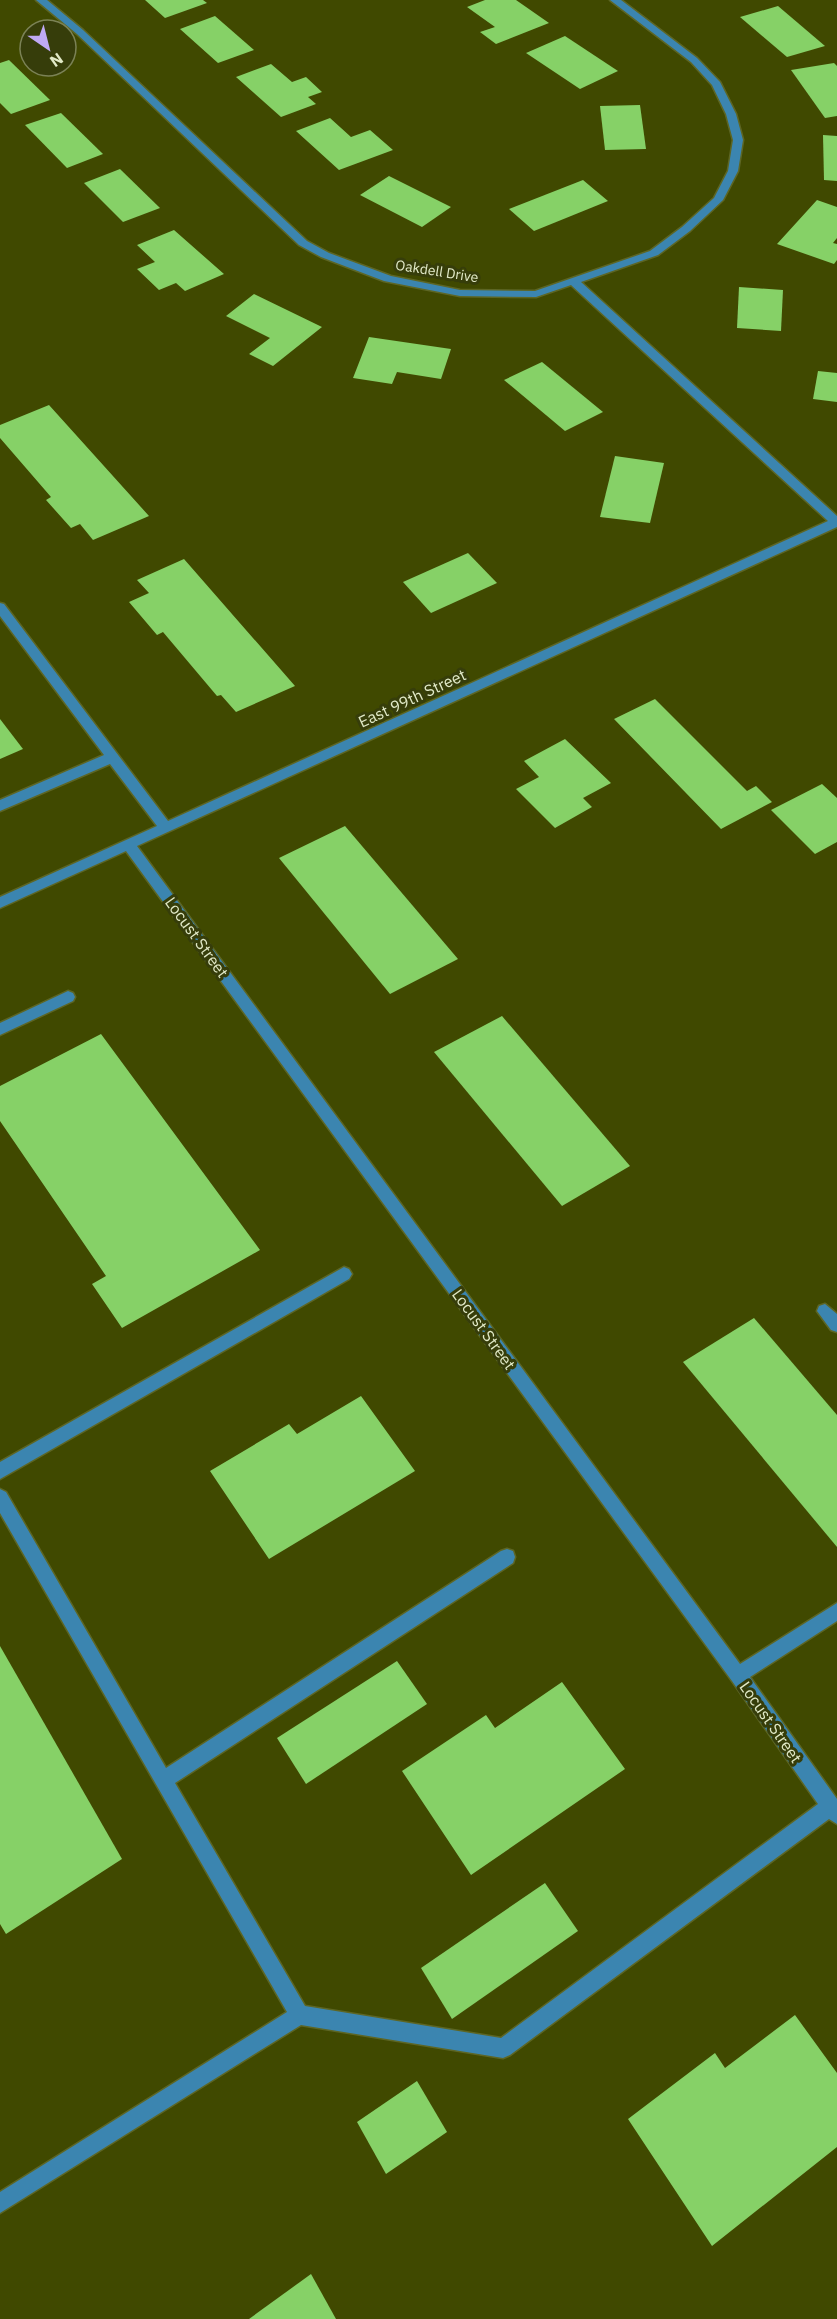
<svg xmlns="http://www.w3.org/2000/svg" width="837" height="2319" font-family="'IBM Plex Sans',sans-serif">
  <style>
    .building { fill: #86d167 }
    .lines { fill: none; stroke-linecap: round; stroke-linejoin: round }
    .minor-casing { stroke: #5d6624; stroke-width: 3 }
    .minor { fill: #3b85b0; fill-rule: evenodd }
    .labels { text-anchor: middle; stroke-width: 6; stroke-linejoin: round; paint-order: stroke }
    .far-street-label { font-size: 14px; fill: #e2eac8; stroke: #363d0a }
    .street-label { font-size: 16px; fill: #e2eac8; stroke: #363d0a }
  </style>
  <rect width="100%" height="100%" fill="#404900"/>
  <g class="building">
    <polygon points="145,0 203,0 207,3 165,18"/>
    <polygon points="485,0 516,0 549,23 496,44 480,32 495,27 467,7"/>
    <polygon points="778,6 825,46 787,57 740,17"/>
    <polygon points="215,16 254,50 218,63 180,29"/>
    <polygon points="565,36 618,71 580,89 526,53"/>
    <polygon points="9,60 50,100 11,114 0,103 0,63"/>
    <polygon points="834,63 837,66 837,116 825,118 791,70"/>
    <polygon points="271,64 292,82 306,77 322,92 308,97 316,104 281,117 236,77"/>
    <polygon points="640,105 646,149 605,150 600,106"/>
    <polygon points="61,113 103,154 67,168 25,125"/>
    <polygon points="330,118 351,137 370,130 393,150 339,170 296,131"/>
    <polygon points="823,135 837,136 837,181 824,180"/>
    <polygon points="120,169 160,208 123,222 84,183"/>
    <polygon points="389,176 451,207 422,227 360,195"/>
    <polygon points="583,180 608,201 534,231 509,209"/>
    <polygon points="817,200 837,207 837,238 833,243 837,244 837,260 834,264 777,244"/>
    <polygon points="174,230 224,274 185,291 176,283 159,290 137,269 155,262 137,245"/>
    <polygon points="739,287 783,290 781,331 737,328"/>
    <polygon points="254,294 322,327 273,366 249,354 270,338 226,316"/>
    <polygon points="369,337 451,349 441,379 397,372 392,384 353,378"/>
    <polygon points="542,362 603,412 565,431 504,380"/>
    <polygon points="818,371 837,373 837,402 813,399"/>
    <polygon points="49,405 149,516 93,540 80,524 71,528 46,500 51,497 0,438 0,425"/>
    <polygon points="615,456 664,463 650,523 600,517"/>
    <polygon points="468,553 497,583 431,613 403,582"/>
    <polygon points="184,559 295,686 236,712 221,695 217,696 163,632 157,635 129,602 149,593 137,580"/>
    <polygon points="655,699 747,791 756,786 772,802 721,829 614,719"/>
    <polygon points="0,719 23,749 0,759"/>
    <polygon points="565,739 611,783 583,798 592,807 555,828 516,789 539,777 524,761"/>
    <polygon points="822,784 837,798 837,842 815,854 771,810"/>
    <polygon points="345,826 458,959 390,994 279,858"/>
    <polygon points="502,1016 630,1166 562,1206 434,1052"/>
    <polygon points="101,1034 260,1250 122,1328 92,1284 106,1276 0,1121 0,1086"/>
    <polygon points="754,1318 837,1415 837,1547 683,1362"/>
    <polygon points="361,1396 415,1471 269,1559 210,1471 289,1424 297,1434"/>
    <polygon points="0,1646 122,1859 6,1934 0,1924"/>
    <polygon points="397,1661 427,1704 306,1784 277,1738"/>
    <polygon points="562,1682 625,1769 471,1875 402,1771 486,1715 495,1728"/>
    <polygon points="545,1883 578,1931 452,2019 421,1968"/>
    <polygon points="795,2015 837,2073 837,2147 712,2246 628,2119 715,2053 725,2068"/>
    <polygon points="417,2081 447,2132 386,2174 357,2122"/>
    <polygon points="311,2274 336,2319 249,2319"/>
  </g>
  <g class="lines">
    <g class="minor-casing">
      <g id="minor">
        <polygon points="36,0 47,0 83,30 307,241 329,253 391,276 460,290 535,291 650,251 682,227 714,198 728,171 733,140 726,114 712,85 691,62 610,0 621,0 697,58 720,82 736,114 743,140 738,171 723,200 690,231 658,255 581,282 837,516 837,527 137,846 740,1664 837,1603 837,1621 750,1677 837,1799 837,1824 829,1819 510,2055 503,2058 301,2025 0,2213 0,2192 287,2012 0,1513 0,1489 6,1492 166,1768 501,1551 507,1549 513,1551 515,1557 513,1563 175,1783 305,2006 501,2038 818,1804 732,1681 126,851 0,908 0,897 157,826 110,764 0,811 0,800 104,755 0,616 0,603 4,604 168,821 828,521 571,285 536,297 460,296 384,281 321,257 299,245 77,34"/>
        <polygon points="68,991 73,993 75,997 73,1001 0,1035 0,1023"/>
        <polygon points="344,1267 349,1269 352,1274 349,1279 0,1479 0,1462"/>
        <polygon points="825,1304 837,1314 837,1332 831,1330 817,1311 819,1306"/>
      </g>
    </g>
    <use href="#minor" class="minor"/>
  </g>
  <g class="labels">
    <g class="far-street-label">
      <text transform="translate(437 271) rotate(9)" y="5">Oakdell Drive</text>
    </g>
    <g class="street-label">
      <text transform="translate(412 698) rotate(-25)" y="6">East 99th Street</text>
      <text transform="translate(197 937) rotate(54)" y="6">Locust Street</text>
      <text transform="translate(484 1329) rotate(54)" y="6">Locust Street</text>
      <text transform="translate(771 1722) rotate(55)" y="6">Locust Street</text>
    </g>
  </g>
  <g transform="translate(48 48) rotate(145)"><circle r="28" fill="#363d0a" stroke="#7b8256" stroke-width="1.5"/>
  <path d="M0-4.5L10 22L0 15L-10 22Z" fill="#bfa9f4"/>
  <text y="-9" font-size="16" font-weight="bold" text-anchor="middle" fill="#e2eac8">N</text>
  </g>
</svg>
